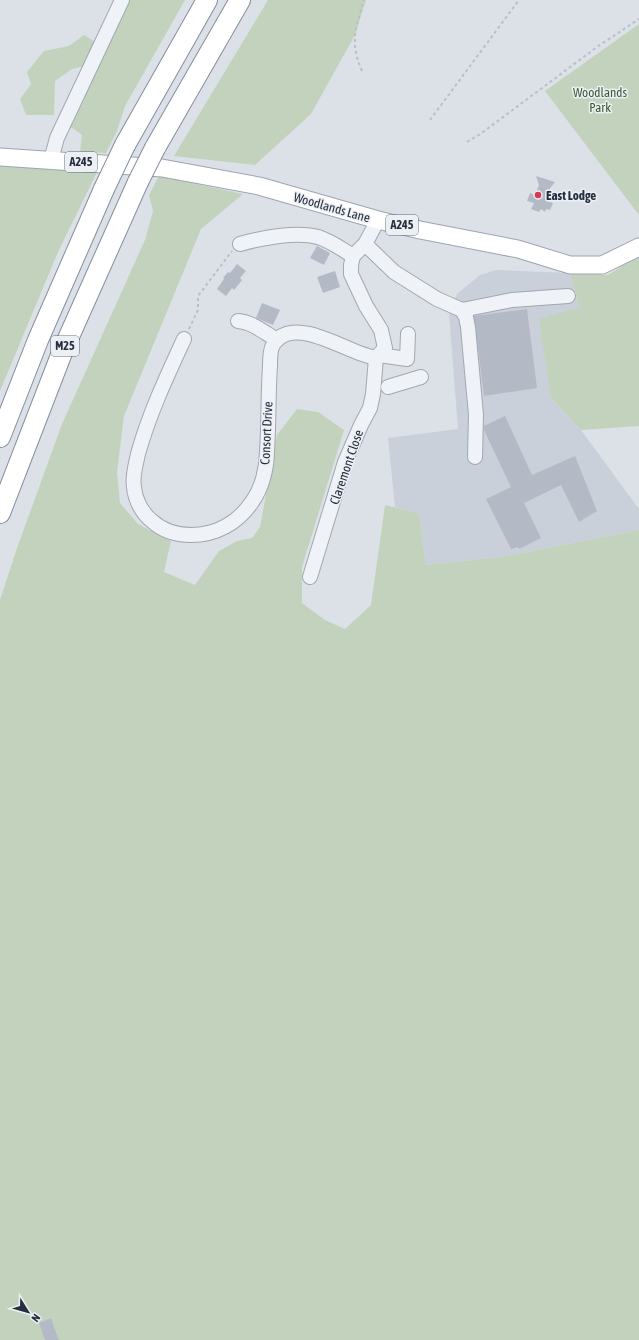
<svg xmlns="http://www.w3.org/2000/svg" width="639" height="1340" font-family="'Asap Condensed',sans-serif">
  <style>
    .built { fill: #cad0da }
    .green { fill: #c3d2bd }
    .building { fill: #b3bac5 }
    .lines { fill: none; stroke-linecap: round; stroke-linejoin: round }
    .minor-casing { stroke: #a1a8b1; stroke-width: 16 }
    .major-casing { stroke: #9ba5b4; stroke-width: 19 }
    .highway-casing { stroke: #838e9f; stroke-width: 22 }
    .path { stroke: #babfc6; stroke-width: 2; stroke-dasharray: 3 3; stroke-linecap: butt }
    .minor { stroke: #eff2f6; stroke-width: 14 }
    .major { stroke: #fff; stroke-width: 17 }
    .highway { stroke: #fff; stroke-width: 20 }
    .highway-bridge-casing { stroke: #838e9f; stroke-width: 22; stroke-linecap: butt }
    .highway-bridge { stroke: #fff; stroke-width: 20 }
    .poi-dot { fill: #d63853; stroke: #ecf0f5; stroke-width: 1.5 }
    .labels { text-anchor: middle; stroke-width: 3; stroke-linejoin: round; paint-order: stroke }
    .shield { fill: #ecf0f5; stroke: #616976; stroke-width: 1 }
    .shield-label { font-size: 12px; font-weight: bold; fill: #252f3f }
    .park-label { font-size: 13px; fill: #3a5b32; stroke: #ecf0f5 }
    .poi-label { font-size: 13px; font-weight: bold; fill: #252f3f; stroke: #ecf0f5; text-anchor: start }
    .street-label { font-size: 13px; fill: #252f3f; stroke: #ecf0f5 }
  </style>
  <rect width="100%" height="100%" fill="#dce1e7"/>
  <polygon class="built" points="496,270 570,273 579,307 551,398 581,430 639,509 639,530 501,557 426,565 419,513 395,507 388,438 458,429 449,314 457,294 480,275"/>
  <g class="green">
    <polygon points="129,0 185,0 125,106 117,131 106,153 80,152 82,135 71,127"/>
    <polygon points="268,0 366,0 355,35 311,114 255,165 174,156"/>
    <polygon points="639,24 639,215 545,91"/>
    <polygon points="84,35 97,43 85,66 72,69 55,81 54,115 26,115 20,99 31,84 27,72 44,51 69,46"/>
    <polygon points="0,165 98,170 58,252 0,391"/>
    <polygon points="159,176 243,194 201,229 124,416 117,472 120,503 138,524 171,541 164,572 195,585 219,551 237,541 252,538 260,527 277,435 297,409 318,412 344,430 302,567 302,603 325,620 345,629 371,605 385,505 419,513 426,565 501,557 639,530 639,1340 0,1340 0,600 16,551 62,424 145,240 153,211 149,195"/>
    <polygon points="639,255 639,426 581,430 551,398 539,319 579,307 570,273 608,275"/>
  </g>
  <g class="building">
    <polygon points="536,176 555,182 550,188 547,201 553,203 550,210 546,209 545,212 541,209 539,212 531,209 534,203 527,201 530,193 535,195 539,185"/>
    <polygon points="317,246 330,253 324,265 310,258"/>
    <polygon points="237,264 246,271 240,278 242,280 234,290 232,288 226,296 217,289 224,279 223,278 228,272 230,273"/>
    <polygon points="335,271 340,287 323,293 317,277"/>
    <polygon points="262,303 280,310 273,325 256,318"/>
    <polygon points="527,309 537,388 484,396 474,316"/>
    <polygon points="505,416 532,475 575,456 597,511 579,522 561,485 524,503 541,538 519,549 518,547 511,549 486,499 511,487 484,430 484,426"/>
    <polygon points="51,1318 55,1330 59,1340 45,1340 39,1323"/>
  </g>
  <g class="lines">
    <g class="minor-casing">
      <g id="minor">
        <polyline points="51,160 57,138 122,0"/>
        <path d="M 240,244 C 261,238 297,231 318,237 C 331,241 343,250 353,256"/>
        <polyline points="365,244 394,272 437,299 462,310 466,317 468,327 476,415 475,457"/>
        <polyline points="462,310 512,300 568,296"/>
        <path d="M 238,321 C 252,322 265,333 277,340"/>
        <path d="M 184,339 C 167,376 149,414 138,454 C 136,464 132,476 134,487 C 135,500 142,513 152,521 C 163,531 176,535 191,535 C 216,535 238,523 252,502 C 262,488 267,468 267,451 C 269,422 268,394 270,366 C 270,360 270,350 273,345 C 274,342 277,340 279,338 C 302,319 350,354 376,358 L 385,348 L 381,330 L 366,306 L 351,274 L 351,265 L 353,256 L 365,244 L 378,220"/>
        <polyline points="379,355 407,359 408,334"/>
        <polyline points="388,387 421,377"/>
        <polyline points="310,577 345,462 361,425 370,408 373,394 376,358"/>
      </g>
    </g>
    <g class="major-casing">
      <polyline id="major" points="0,157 162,168 259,186 378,220 420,230 518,249 570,265 602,265 639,247"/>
    </g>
    <g class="highway-casing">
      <g id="highway">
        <polyline points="125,145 207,0"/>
        <polyline points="155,148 240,0"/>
        <polyline points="0,437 38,340 104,189"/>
        <polyline points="0,513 63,350 138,182"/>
      </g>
    </g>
    <g class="path">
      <path d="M 362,71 C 349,42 356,28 364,0"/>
      <polyline points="430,120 519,0"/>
      <polyline points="467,142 479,135 597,47 639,19"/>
      <polyline points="189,329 198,310 198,296 232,251"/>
    </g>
    <use href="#minor" class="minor"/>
    <use href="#major" class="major"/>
    <use href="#highway" class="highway"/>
    <g class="highway-bridge-casing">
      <g id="highway-bridge">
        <polyline points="138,182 155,148"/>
        <polyline points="104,189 125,145"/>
      </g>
    </g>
    <use href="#highway-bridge" class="highway-bridge"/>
  </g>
  <circle class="poi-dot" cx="538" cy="195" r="4"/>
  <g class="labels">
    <g class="shield">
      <rect x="65" y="152" width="32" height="20" rx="3"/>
      <rect x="386" y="215" width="32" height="20" rx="3"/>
      <rect x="51" y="336" width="28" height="20" rx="3"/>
    </g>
    <g class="shield-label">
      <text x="81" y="166">A245</text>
      <text x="402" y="229">A245</text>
      <text x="65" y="350">M25</text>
    </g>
    <g class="park-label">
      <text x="600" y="97">Woodlands<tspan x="600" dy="15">Park</tspan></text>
    </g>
    <g class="poi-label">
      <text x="546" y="200">East Lodge</text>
    </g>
    <g class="street-label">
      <text transform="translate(332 207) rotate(16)" y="5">Woodlands Lane</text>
      <text transform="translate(266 433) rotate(-87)" y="5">Consort Drive</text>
      <text transform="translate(346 467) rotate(-71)" y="5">Claremont Close</text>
    </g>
  </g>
  <g transform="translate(28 1312) rotate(127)" stroke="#ecf0f5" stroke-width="3" paint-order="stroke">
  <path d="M0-3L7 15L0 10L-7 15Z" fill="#252f3f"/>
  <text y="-6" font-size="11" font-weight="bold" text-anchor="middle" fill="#252f3f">N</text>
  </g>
</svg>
